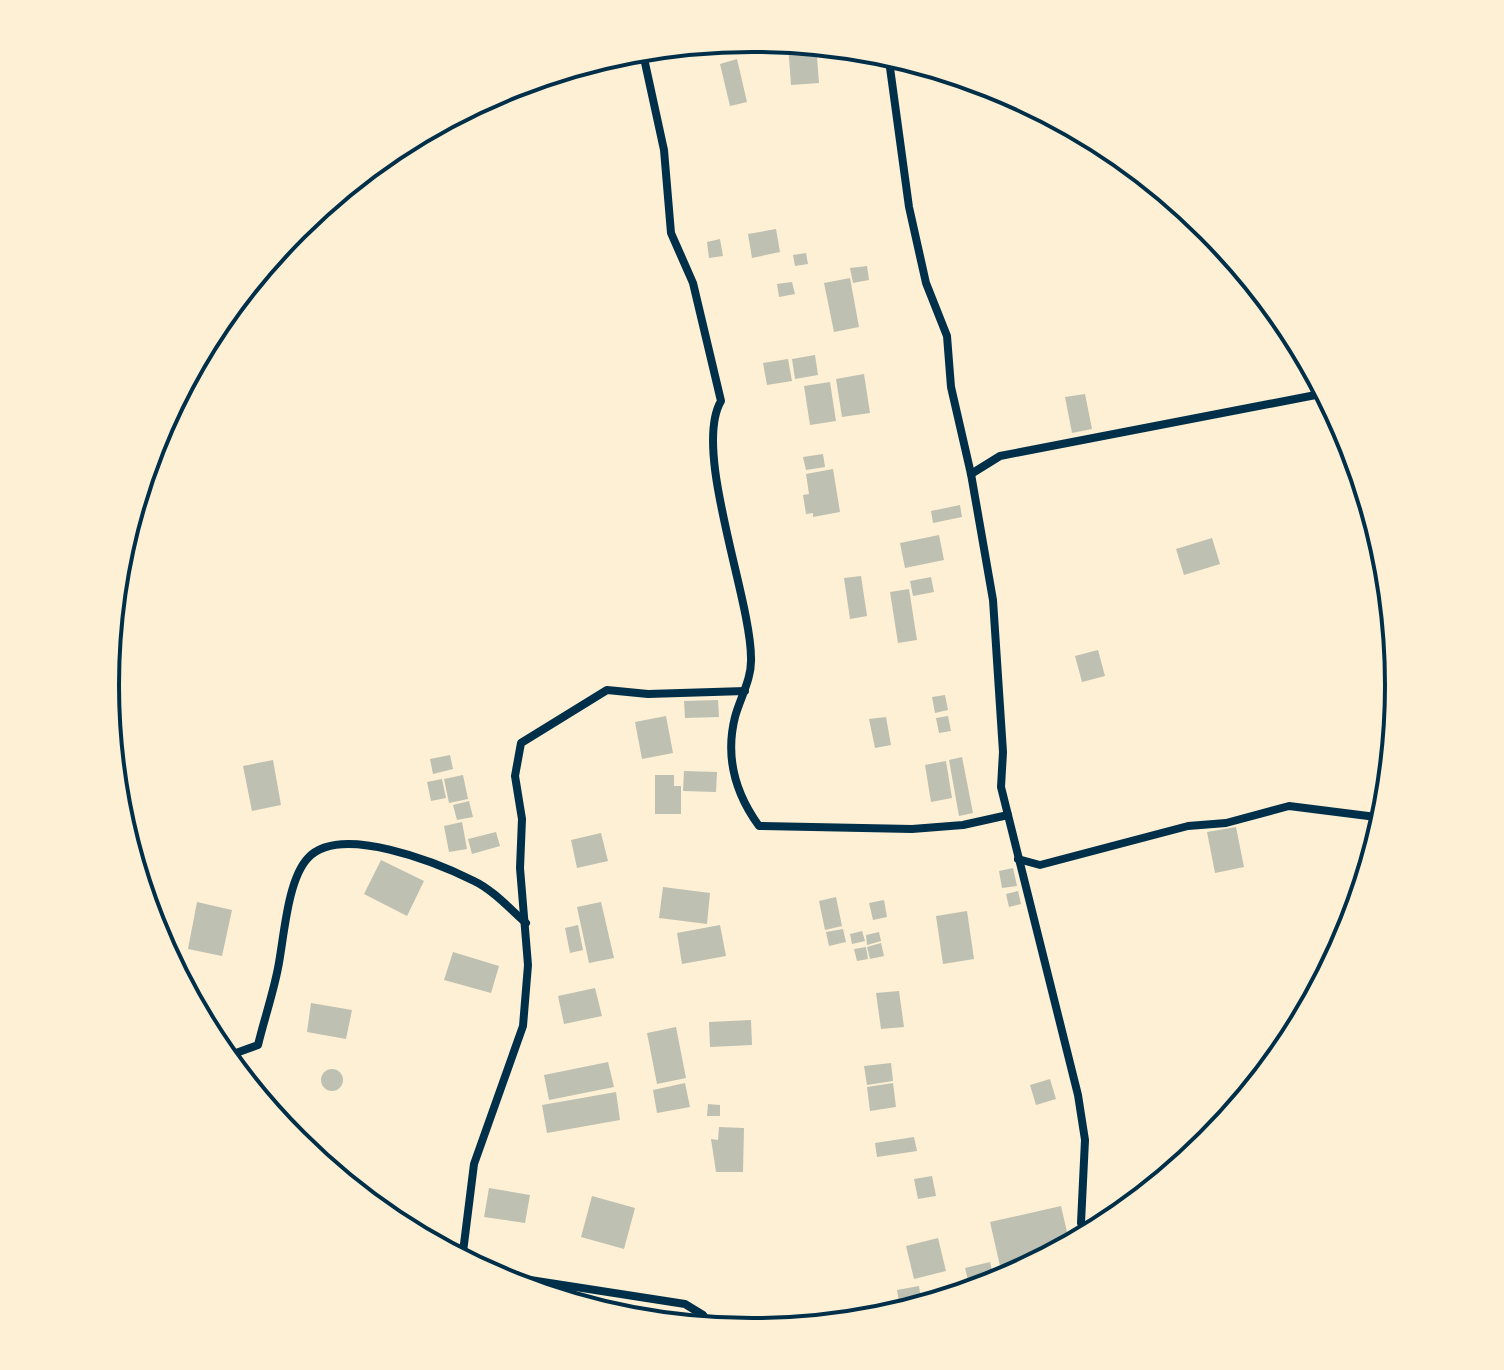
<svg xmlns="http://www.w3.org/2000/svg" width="1504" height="1370" font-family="Signika,sans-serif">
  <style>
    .building { fill: #bec0b2 }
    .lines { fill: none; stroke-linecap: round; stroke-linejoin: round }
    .minor { stroke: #003049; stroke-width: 8 }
    .rim { fill: none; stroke: #003049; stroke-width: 4 }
  </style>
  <rect width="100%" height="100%" fill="#fdf0d5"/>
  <g class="building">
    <polygon points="788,44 816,44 819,83 791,85"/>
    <polygon points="737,59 747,102 730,106 720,64"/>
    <polygon points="1170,195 1187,209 1173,212"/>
    <polygon points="776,229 780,252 752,258 748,234"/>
    <polygon points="720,239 723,256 709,258 707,242"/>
    <polygon points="806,253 808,264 795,266 793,255"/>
    <polygon points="867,266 869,280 853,283 850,268"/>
    <polygon points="850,278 859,327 834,332 824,283"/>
    <polygon points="792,282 795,294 779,297 777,284"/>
    <polygon points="815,355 818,375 795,379 792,359"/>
    <polygon points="788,359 792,381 767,385 763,363"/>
    <polygon points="864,374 870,413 842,417 836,379"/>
    <polygon points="830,382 836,421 810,425 804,386"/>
    <polygon points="1085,394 1092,429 1072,433 1065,397"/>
    <polygon points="823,454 825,467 806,470 803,457"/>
    <polygon points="833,469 840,512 813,517 813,513 806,514 803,495 809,494 806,474"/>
    <polygon points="960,505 962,517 933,523 931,511"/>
    <polygon points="939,535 944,560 905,568 900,543"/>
    <polygon points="1212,538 1220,564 1184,575 1176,549"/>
    <polygon points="861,576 867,616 850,619 844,578"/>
    <polygon points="931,577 934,592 913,596 910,581"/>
    <polygon points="909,589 917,640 898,643 890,592"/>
    <polygon points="1098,650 1105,676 1082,682 1075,656"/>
    <polygon points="945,695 948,710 935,713 932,697"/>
    <polygon points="718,700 719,717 685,718 684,701"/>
    <polygon points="666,716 673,753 642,759 635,722"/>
    <polygon points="948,716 951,731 939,733 936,718"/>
    <polygon points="886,717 891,745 875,748 869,719"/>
    <polygon points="450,755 453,769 433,774 430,759"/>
    <polygon points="962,757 973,813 959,816 949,760"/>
    <polygon points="273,760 281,805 252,811 243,766"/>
    <polygon points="946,761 952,798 931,802 925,765"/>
    <polygon points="684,771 717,772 716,792 683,791"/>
    <polygon points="463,775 468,799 449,803 444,779"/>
    <polygon points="655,775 674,775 674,786 681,786 681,814 655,814"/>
    <polygon points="442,779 446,798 431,801 427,782"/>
    <polygon points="469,801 473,817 457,820 453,805"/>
    <polygon points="462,822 467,849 449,852 444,826"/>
    <polygon points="1236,827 1244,867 1215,873 1207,832"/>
    <polygon points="496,832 500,846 472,854 468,839"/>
    <polygon points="601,833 608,861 577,868 571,840"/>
    <polygon points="381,860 424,881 407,916 364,894"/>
    <polygon points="1013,868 1017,886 1002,888 999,871"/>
    <polygon points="663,887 710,893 707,924 659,918"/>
    <polygon points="1018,891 1021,904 1009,907 1006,894"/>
    <polygon points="836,897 842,926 825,930 819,901"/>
    <polygon points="884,900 887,917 873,920 869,903"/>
    <polygon points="197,902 232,910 222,956 188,949"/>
    <polygon points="601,902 614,958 589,963 577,907"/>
    <polygon points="967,911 974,959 943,964 936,916"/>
    <polygon points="578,925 583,950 570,953 565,928"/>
    <polygon points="720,925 726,956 682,964 677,933"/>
    <polygon points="843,929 846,942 829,946 826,932"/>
    <polygon points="862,931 865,941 852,944 850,934"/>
    <polygon points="879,932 881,941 867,945 866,935"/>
    <polygon points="881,943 884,956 870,959 867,947"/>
    <polygon points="866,947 868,959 857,961 854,949"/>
    <polygon points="453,952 499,966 491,993 444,980"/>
    <polygon points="595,988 602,1016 564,1024 558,996"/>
    <polygon points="899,991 904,1027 881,1029 876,993"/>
    <polygon points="311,1003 352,1010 346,1039 307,1032"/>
    <polygon points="751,1020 752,1045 710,1047 709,1022"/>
    <polygon points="676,1027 686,1078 657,1084 647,1033"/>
    <polygon points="608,1062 614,1087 549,1100 544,1075"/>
    <polygon points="891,1063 893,1081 867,1085 864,1066"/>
    <circle cx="332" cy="1080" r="11"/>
    <polygon points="1050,1079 1056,1099 1036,1105 1030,1085"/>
    <polygon points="685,1083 690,1107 657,1113 653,1090"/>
    <polygon points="893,1083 896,1107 870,1111 867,1087"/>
    <polygon points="616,1092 620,1120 547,1133 542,1105"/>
    <polygon points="708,1104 720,1105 720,1116 707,1116"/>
    <polygon points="719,1127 744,1128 743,1172 716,1172 711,1139 718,1140"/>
    <polygon points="914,1137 917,1151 877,1157 875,1143"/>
    <polygon points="932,1176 936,1196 918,1199 914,1179"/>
    <polygon points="489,1188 530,1195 525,1223 484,1217"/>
    <polygon points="592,1196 635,1208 624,1249 581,1237"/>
    <polygon points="1061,1206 1070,1245 1003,1279 990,1222"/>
    <polygon points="938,1238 946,1271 914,1279 906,1246"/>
    <polygon points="990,1262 994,1279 969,1284 965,1268"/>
    <polygon points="919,1286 922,1306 901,1313 897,1290"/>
    <polygon points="967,1289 968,1292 927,1305 925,1296"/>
  </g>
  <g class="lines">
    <g class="minor">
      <path d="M 642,49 L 664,150 L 671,233 L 693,283 L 721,401 C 692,450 751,598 751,658 C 752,679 740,698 735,717 C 725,757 735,793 759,826 L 912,829 L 963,825 L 1008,815"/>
      <polyline points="888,53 909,207 926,283 947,336 951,387 971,474 993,600 1003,752 1001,787 1078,1095 1085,1140 1081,1223 1086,1237"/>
      <polyline points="971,474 1000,456 1326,393"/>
      <polyline points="1018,859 1040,865 1188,826 1226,823 1289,806 1384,818"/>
      <path d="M 225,1057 L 258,1045 C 264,1020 273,994 278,968 C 284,939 287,880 308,858 C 340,823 438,863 474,881 C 493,890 510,909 526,923"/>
      <polyline points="462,1260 474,1164 523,1026 528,965 520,868 522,819 515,776 521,743 607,690 648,694 745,691"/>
      <polyline points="485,1273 685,1304 703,1315 712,1328"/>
    </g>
  </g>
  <path d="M0 0H1504V1370H0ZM119 685a633 633 0 1 1 1266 0a633 633 0 1 1-1266 0Z" fill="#fdf0d5" fill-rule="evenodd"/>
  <path class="rim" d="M119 685a633 633 0 1 1 1266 0a633 633 0 1 1-1266 0Z"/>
</svg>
